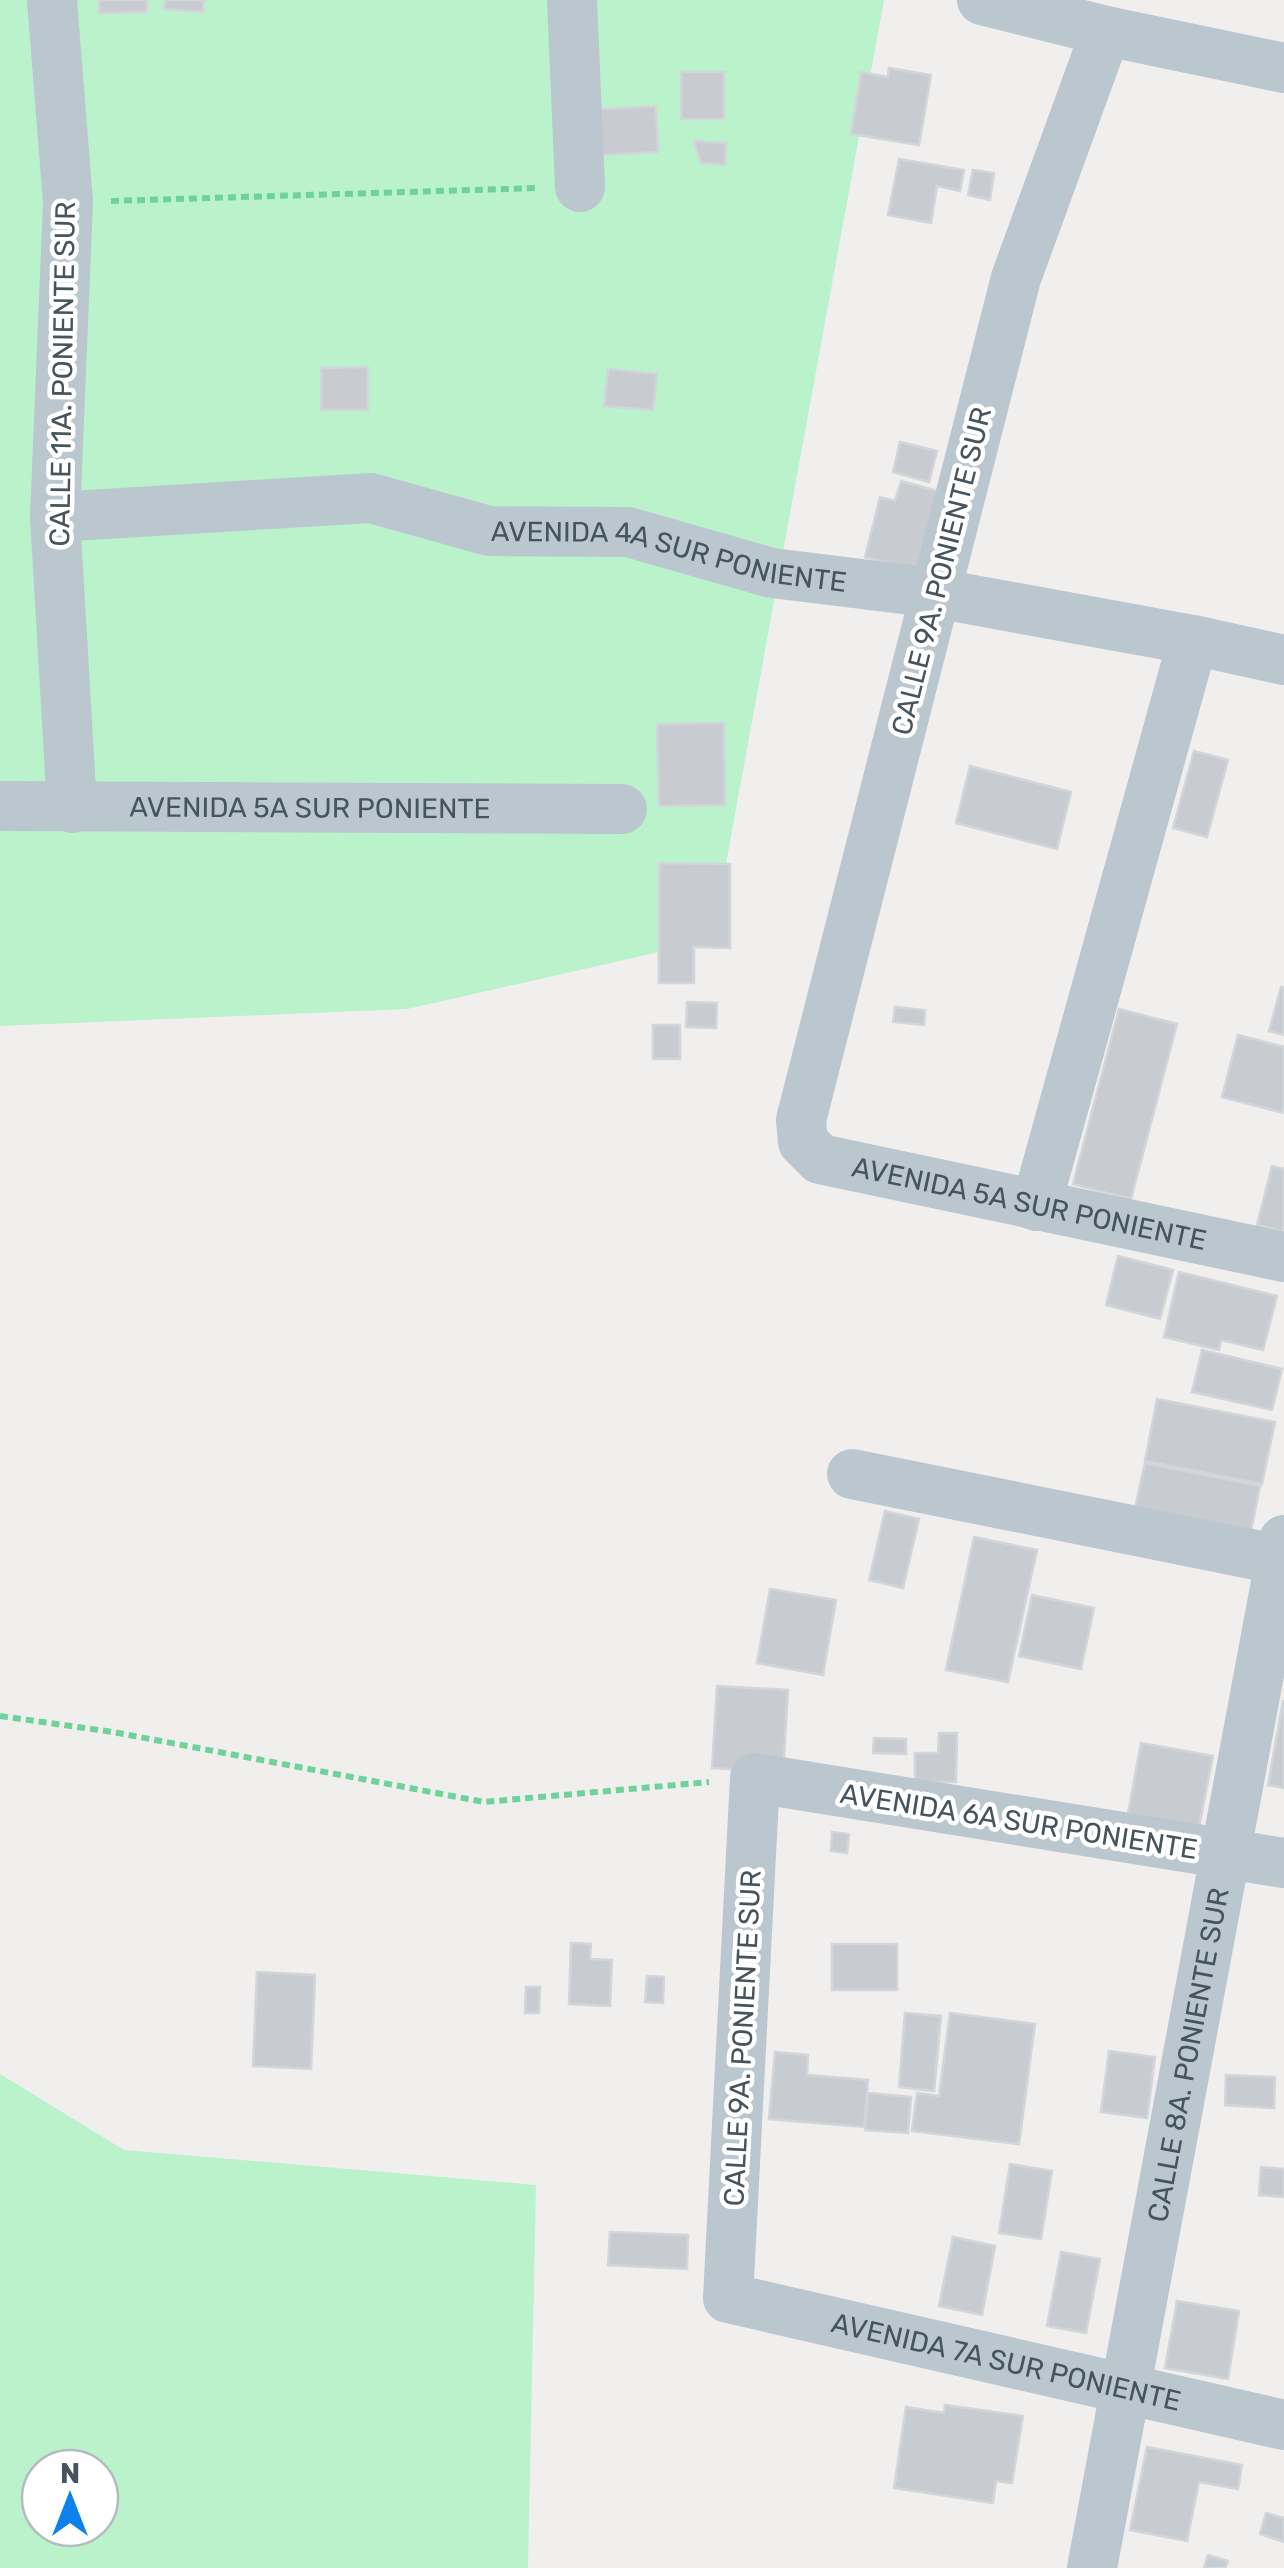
<svg xmlns="http://www.w3.org/2000/svg" width="1284" height="2568" font-family="Rubik,sans-serif">
<style>
.green{fill:#baf2cb;fill-rule:evenodd}
.building{fill:#c8ccd1;stroke:#d2d5da;stroke-width:2.5}
.lines{fill:none;stroke-linecap:round;stroke-linejoin:round}
.path{stroke:#6fd299;stroke-width:6;stroke-dasharray:8 5;stroke-linecap:butt}
.minor{stroke:#bbc7cf;stroke-width:50}
.labels{text-anchor:middle;stroke-width:9;stroke-linejoin:round;paint-order:stroke}
.street-label{font-size:28px;fill:#45545d;stroke:#fff}
</style>
<rect width="100%" height="100%" fill="#f1eeee"/>
<!-- green -->
<g class="green">
<polygon points="0,0 884,0 712,940 407,1009 0,1026"/>
<path d="M0 2074 124 2150 536 2185 528 2568H0ZM100 2468V2528H40V2468Z"/>
</g>
<!-- building -->
<g class="building">
<polygon points="99,0 147,0 147,12 99,13"/>
<polygon points="165,0 204,0 203,12 164,9"/>
<polygon points="889,68 931,75 919,145 851,134 861,72 888,77"/>
<rect x="681" y="72" width="43" height="47"/>
<polygon points="656,106 658,152 602,155 600,109"/>
<polygon points="694,141 726,143 725,165 701,163"/>
<polygon points="899,159 964,170 960,191 937,186 931,223 888,215"/>
<polygon points="973,170 994,173 990,200 968,195"/>
<polygon points="368,367 368,410 321,410 321,368"/>
<polygon points="608,369 657,374 653,410 604,406"/>
<polygon points="900,442 937,451 929,482 893,472"/>
<polygon points="901,481 941,492 920,571 865,557 880,497 895,501"/>
<polygon points="724,723 725,805 659,806 657,724"/>
<polygon points="1194,751 1228,760 1207,837 1173,828"/>
<polygon points="970,766 1071,792 1057,849 956,823"/>
<polygon points="659,863 730,864 730,948 694,947 694,983 659,983"/>
<polygon points="1281,987 1284,988 1284,1035 1269,1031"/>
<polygon points="687,1002 717,1003 716,1028 686,1027"/>
<polygon points="895,1007 925,1010 924,1025 893,1022"/>
<polygon points="1119,1009 1177,1024 1131,1199 1073,1184"/>
<rect x="653" y="1025" width="27" height="34"/>
<polygon points="1238,1035 1284,1047 1284,1113 1222,1097"/>
<polygon points="1272,1166 1284,1169 1284,1232 1257,1225"/>
<polygon points="1118,1256 1173,1270 1160,1319 1106,1305"/>
<polygon points="1179,1272 1277,1296 1263,1350 1221,1340 1219,1350 1164,1337"/>
<polygon points="1202,1350 1282,1369 1272,1410 1192,1392"/>
<polygon points="1157,1399 1275,1422 1262,1484 1145,1461"/>
<polygon points="1145,1463 1260,1486 1249,1541 1133,1517"/>
<polygon points="885,1511 919,1519 903,1588 869,1580"/>
<polygon points="974,1537 1037,1550 1008,1682 946,1670"/>
<polygon points="770,1589 836,1600 823,1675 757,1663"/>
<polygon points="1032,1595 1094,1608 1081,1669 1019,1656"/>
<polygon points="717,1686 788,1690 783,1772 712,1768"/>
<polygon points="1283,1701 1284,1701 1284,1788 1268,1785"/>
<polygon points="939,1733 957,1733 956,1782 915,1782 915,1753 938,1753"/>
<polygon points="874,1738 906,1739 906,1754 873,1753"/>
<polygon points="1141,1743 1213,1756 1199,1827 1128,1814"/>
<polygon points="832,1832 849,1834 847,1853 831,1851"/>
<polygon points="571,1943 591,1944 590,1959 612,1960 610,2006 569,2004"/>
<rect x="832" y="1944" width="65" height="46"/>
<polygon points="257,1972 315,1975 311,2069 253,2066"/>
<polygon points="647,1976 664,1977 663,2003 645,2002"/>
<polygon points="526,1987 540,1987 539,2013 525,2013"/>
<polygon points="905,2013 941,2016 934,2091 899,2087"/>
<polygon points="950,2013 1035,2024 1019,2144 912,2131 917,2093 939,2096"/>
<polygon points="1109,2051 1155,2057 1147,2118 1101,2112"/>
<polygon points="775,2052 808,2055 807,2075 868,2080 864,2127 769,2119"/>
<polygon points="1226,2075 1275,2077 1274,2108 1225,2105"/>
<polygon points="868,2093 911,2097 908,2133 865,2130"/>
<polygon points="1010,2164 1052,2171 1041,2239 999,2233"/>
<polygon points="1261,2167 1284,2169 1284,2197 1259,2195"/>
<polygon points="610,2232 688,2235 687,2269 608,2265"/>
<polygon points="953,2237 995,2246 982,2315 939,2306"/>
<polygon points="1061,2252 1100,2259 1086,2333 1047,2326"/>
<polygon points="1177,2301 1239,2311 1228,2379 1165,2368"/>
<polygon points="945,2405 1023,2416 1012,2483 996,2481 993,2503 894,2488 906,2407 944,2413"/>
<polygon points="1147,2447 1242,2465 1238,2489 1199,2482 1187,2541 1130,2530"/>
<polygon points="1266,2513 1284,2518 1284,2542 1260,2534"/>
<polygon points="1208,2555 1228,2561 1225,2568 1204,2568"/>
</g>
<g class="lines">
<!-- path -->
<g class="path">
<polyline points="111,201 538,188"/>
<polyline points="0,1716 113,1732 484,1802 709,1782"/>
</g>
<!-- minor -->
<g class="minor">
<polyline points="52,0 68,202 55,517 72,808"/>
<polyline points="572,0 580,187"/>
<polyline points="982,0 1106,31 1284,68"/>
<path id="s1" d="M1106 31 1016 278 801 1120 803 1142 820 1159 1284 1257"/>
<path id="s2" d="M55 517 371 498 489 531 628 532 772 573 935 593 1193 640 1284 660"/>
<path id="s3" d="M0 806 622 809"/>
<polyline points="1036,1206 1193,640"/>
<polyline points="852,1474 1281,1560"/>
<path id="s4" d="M1284 1863 755 1778 728 2298 1284 2425"/>
<path id="s5" d="M1092 2568 1284 1540"/>
</g>
</g>
<g class="labels">
<!-- street labels -->
<g class="street-label">
<text transform="translate(62 374) rotate(-89)" y="10">CALLE 11A. PONIENTE SUR</text>
<text dy="10" stroke="none"><textPath href="#s2" startOffset="622">AVENIDA 4A SUR PONIENTE</textPath></text>
<text transform="translate(941 571) rotate(-76)" y="10">CALLE 9A. PONIENTE SUR</text>
<text dy="10" stroke="none"><textPath href="#s3" startOffset="310">AVENIDA 5A SUR PONIENTE</textPath></text>
<text dy="10" stroke="none"><textPath href="#s1" startOffset="1392">AVENIDA 5A SUR PONIENTE</textPath></text>
<text transform="translate(1019 1821) rotate(9)" y="10">AVENIDA 6A SUR PONIENTE</text>
<text transform="translate(742 2038) rotate(-87)" y="10">CALLE 9A. PONIENTE SUR</text>
<text dy="10" stroke="none"><textPath href="#s5" startOffset="522">CALLE 8A. PONIENTE SUR</textPath></text>
<text dy="10" stroke="none"><textPath href="#s4" startOffset="1342">AVENIDA 7A SUR PONIENTE</textPath></text>
</g>
</g>
<!-- north arrow -->
<g transform="translate(70 2498)"><circle r="48" fill="#ffffff" stroke="#b5bbbe" stroke-width="2.5"/>
<path d="M0-8L18 38L0 25L-18 38Z" fill="#0d81ec"/>
<text y="-15" font-size="28" font-weight="bold" text-anchor="middle" fill="#45545d">N</text>
</g>
</svg>
